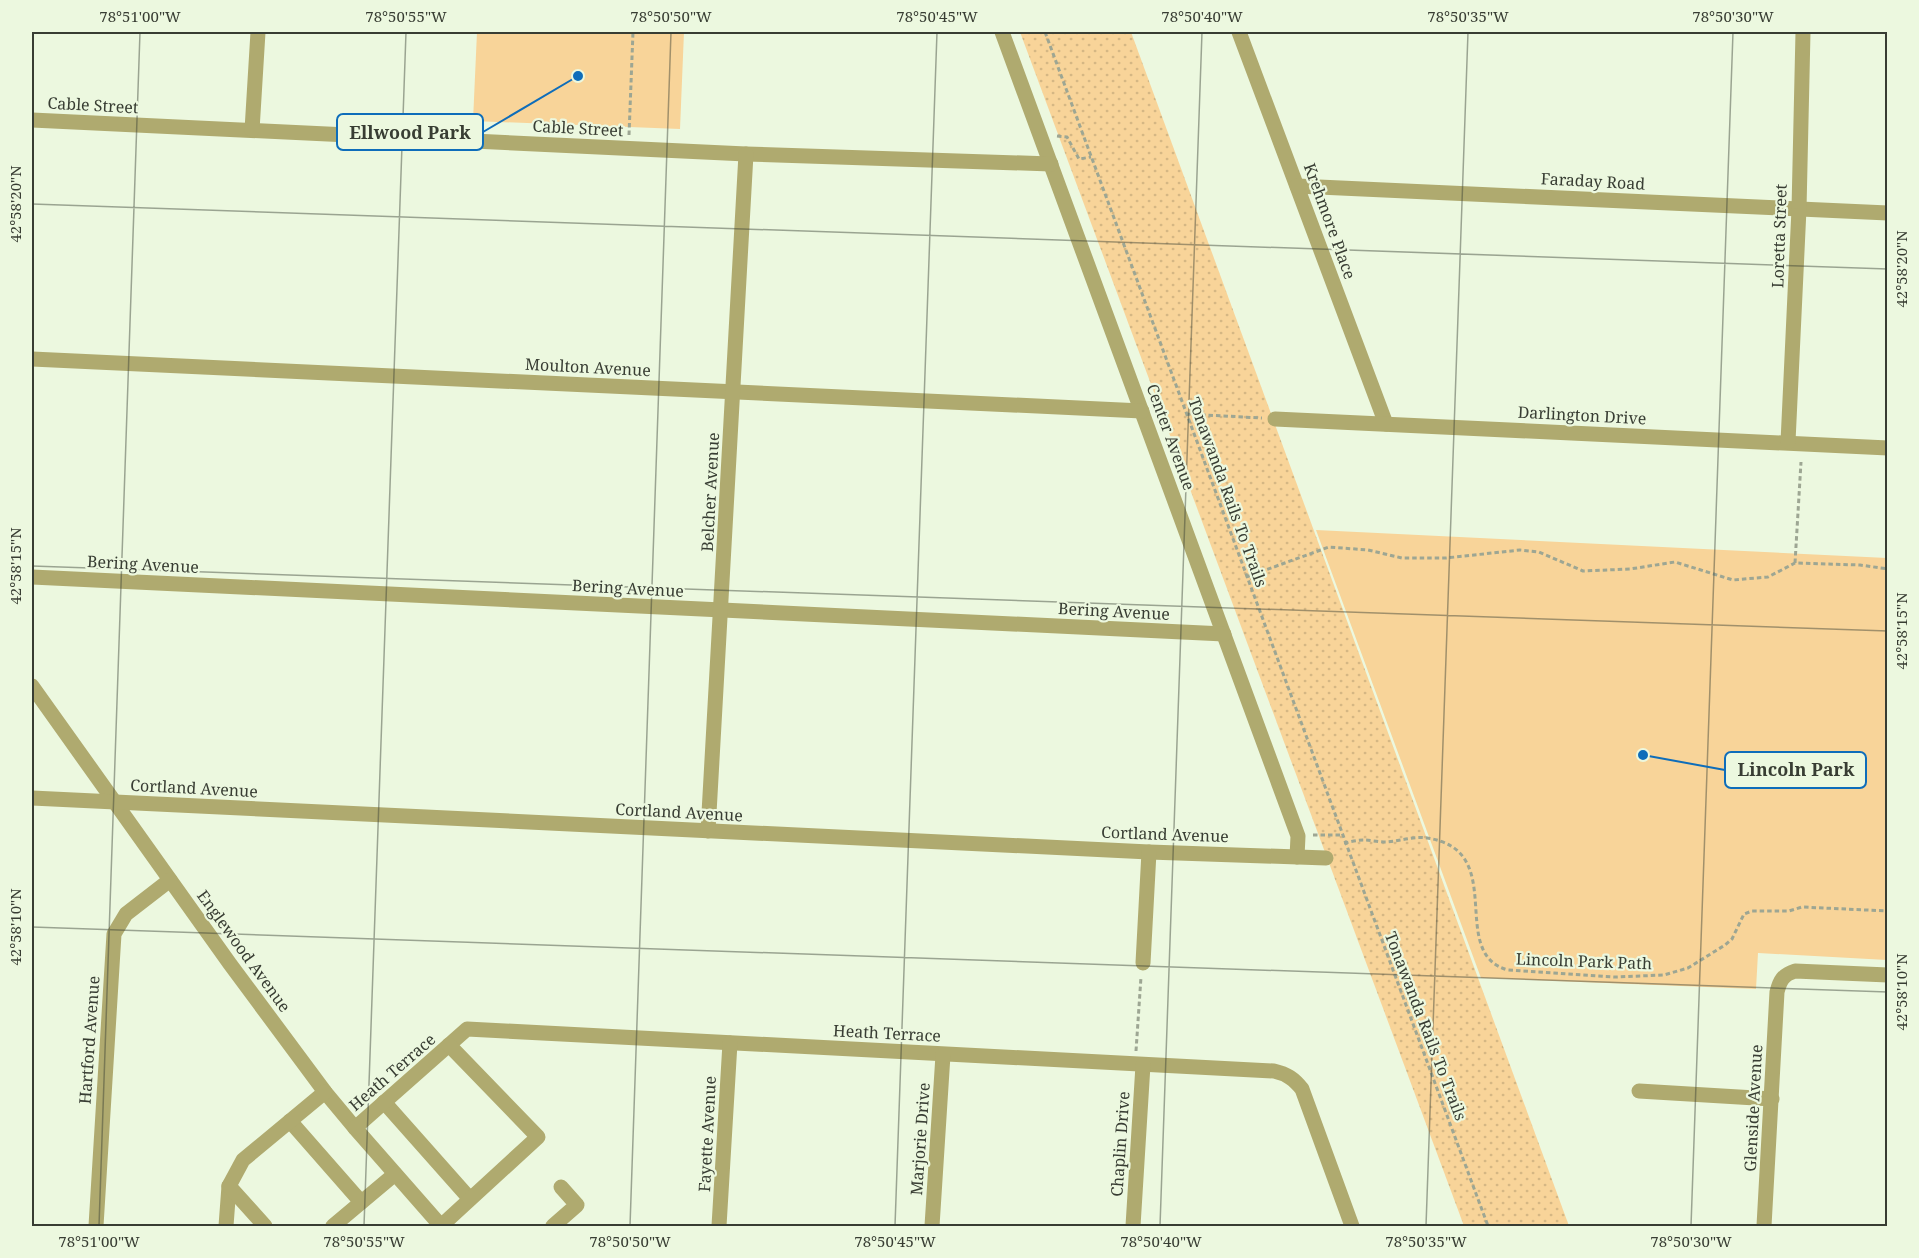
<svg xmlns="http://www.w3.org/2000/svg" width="1919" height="1258" font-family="'Noto Serif',serif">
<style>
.grass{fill:url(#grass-dots)}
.green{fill:#f8d499}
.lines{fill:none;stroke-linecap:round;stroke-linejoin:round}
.path{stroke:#9da693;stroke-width:3;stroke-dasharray:4.5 3;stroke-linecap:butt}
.minor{stroke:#afaa6f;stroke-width:15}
.ticks{fill:none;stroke:#383d33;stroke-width:1.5;stroke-opacity:0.45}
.labels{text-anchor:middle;stroke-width:4.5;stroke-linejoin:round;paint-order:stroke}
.street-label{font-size:16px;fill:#383d33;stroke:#ecf8df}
.leader{fill:none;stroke:#0e6dba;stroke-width:2}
.callout-dot{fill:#0e6dba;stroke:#ecf8df;stroke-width:2}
.callout{fill:#ecf8df;stroke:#0e6dba;stroke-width:2}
.callout-label{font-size:18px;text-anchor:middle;font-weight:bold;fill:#383d33}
.neatline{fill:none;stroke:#383d33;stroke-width:2}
.ticks-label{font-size:15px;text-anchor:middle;fill:#383d33}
</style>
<defs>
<pattern id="grass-dots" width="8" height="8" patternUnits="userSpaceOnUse" patternTransform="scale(1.5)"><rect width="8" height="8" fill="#f8d499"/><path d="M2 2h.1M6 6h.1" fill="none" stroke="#d5b784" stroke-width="1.8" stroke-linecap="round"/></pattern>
</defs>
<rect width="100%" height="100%" fill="#ecf8df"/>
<!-- grass -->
<polygon class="grass" points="1020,32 1131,32 1569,1226 1464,1226"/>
<!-- green -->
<g class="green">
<polygon points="477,32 684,32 680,129 473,121"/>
<polygon points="1316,530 1887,558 1887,960 1758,953 1756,989 1481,978"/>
</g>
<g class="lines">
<!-- path -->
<g class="path">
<polyline points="1045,32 1488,1226"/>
<polyline points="629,135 633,32"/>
<polyline points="1057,136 1067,137 1079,159 1091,157"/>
<polyline points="1186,414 1262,418"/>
<polyline points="1795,563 1801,462"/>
<polyline points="1246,577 1329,547 1368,550 1402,558 1446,558 1520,550 1539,552 1583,571 1630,569 1675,562 1733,580 1768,577 1795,563 1860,565 1888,569"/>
<polyline points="1313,835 1341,835"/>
<path d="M1344 843C1350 842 1357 840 1363 840 1370 840 1378 842 1386 842 1400 841 1413 836 1427 838 1510 850 1446 953 1508 970L1615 977 1664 975 1688 968 1725 945 1732 939 1744 914 1752 911H1789L1802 907 1888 911"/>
<polyline points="1136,1051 1141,977"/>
</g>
<!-- minor -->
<g class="minor">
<polyline points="1002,32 1298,836 1297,857"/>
<polyline points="1239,32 1386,424"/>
<polyline points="32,120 746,154 1051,164"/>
<polyline points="252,130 258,32"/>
<polyline points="1297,186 1888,213"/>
<polyline points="32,359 1142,411"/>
<polyline points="1275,419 1888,448"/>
<polyline points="1788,442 1799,209 1803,32"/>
<polyline points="32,577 1224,634"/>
<polyline points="32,686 230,964 325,1092 355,1128 441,1226"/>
<polyline points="32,798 1149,852 1326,858"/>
<polyline points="708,831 746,154"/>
<polyline points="1143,963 1149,852"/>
<polyline points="1639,1091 1772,1099"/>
<polyline points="384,1102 470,1199"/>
<polyline points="290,1121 361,1202"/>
<path d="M355 1128 467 1029 1274 1071C1287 1074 1294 1079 1302 1089L1352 1226"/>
<polyline points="96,1226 114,934 126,914 170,880"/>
<polyline points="226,1226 229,1186"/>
<polyline points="265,1226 229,1186 243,1160 325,1092"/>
<polyline points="333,1226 395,1174"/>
<polyline points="441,1226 538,1137 449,1045"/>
<polyline points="553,1226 577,1205 561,1187"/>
<polyline points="719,1226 730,1043"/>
<polyline points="932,1226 943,1055"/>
<polyline points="1133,1226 1143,1065"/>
<path d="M1764 1226 1777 992C1780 980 1783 975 1795 971L1888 975"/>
</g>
</g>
<!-- ticks -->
<path class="ticks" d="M32 204 1888 269M32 566 1888 631M32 927 1888 992M99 1226 140 32M364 1226 406 32M630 1226 671 32M895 1226 937 32M1160 1226 1202 32M1426 1226 1468 32M1691 1226 1733 32"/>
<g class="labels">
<!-- street labels -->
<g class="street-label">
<text transform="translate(93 105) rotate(3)" y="6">Cable Street</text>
<text transform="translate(578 128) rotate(3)" y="6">Cable Street</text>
<text transform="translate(1593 181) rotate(3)" y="6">Faraday Road</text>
<text transform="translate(1330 221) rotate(70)" y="6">Krehmore Place</text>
<text transform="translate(1779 236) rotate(-88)" y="6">Loretta Street</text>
<text transform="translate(588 367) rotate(3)" y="6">Moulton Avenue</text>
<text transform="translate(1582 415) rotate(3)" y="6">Darlington Drive</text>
<text transform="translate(1171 437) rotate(70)" y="6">Center Avenue</text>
<text transform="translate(710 492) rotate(-87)" y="6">Belcher Avenue</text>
<text transform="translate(1228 492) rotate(70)" y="6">Tonawanda Rails To Trails</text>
<text transform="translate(143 564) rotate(3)" y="6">Bering Avenue</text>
<text transform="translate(628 588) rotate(3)" y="6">Bering Avenue</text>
<text transform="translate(1114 611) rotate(3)" y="6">Bering Avenue</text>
<text transform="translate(194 788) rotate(3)" y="6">Cortland Avenue</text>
<text transform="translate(679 812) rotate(3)" y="6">Cortland Avenue</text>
<text transform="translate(1165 834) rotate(2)" y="6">Cortland Avenue</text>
<text transform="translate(244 951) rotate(54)" y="6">Englewood Avenue</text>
<text transform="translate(1584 961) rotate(2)" y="6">Lincoln Park Path</text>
<text transform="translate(1426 1026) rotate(69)" y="6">Tonawanda Rails To Trails</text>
<text transform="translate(887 1033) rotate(3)" y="6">Heath Terrace</text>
<text transform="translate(89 1040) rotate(-86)" y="6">Hartford Avenue</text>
<text transform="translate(392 1072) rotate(-41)" y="6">Heath Terrace</text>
<text transform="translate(1753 1108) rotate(-87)" y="6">Glenside Avenue</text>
<text transform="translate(707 1134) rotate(-87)" y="6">Fayette Avenue</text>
<text transform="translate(920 1139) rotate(-86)" y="6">Marjorie Drive</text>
<text transform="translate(1120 1144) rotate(-86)" y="6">Chaplin Drive</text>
</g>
</g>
<!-- callouts -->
<path class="leader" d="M578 76L483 132M1643 755L1725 770"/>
<g class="callout-dot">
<circle cx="578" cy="76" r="6"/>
<circle cx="1643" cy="755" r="6"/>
</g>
<g class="callout">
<rect x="337" y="114" width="146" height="36" rx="6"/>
<rect x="1725" y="752" width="141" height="36" rx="6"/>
</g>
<g class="callout-label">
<text x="410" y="139">Ellwood Park</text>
<text x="1796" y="776">Lincoln Park</text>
</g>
<!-- border -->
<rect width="1919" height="1258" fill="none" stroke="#ecf8df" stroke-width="66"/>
<rect x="33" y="33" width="1853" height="1192" class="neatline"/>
<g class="ticks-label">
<text x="140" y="22">78°51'00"W</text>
<text x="406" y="22">78°50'55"W</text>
<text x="671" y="22">78°50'50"W</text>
<text x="937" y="22">78°50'45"W</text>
<text x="1202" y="22">78°50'40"W</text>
<text x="1468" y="22">78°50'35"W</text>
<text x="1733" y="22">78°50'30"W</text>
<text transform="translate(16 204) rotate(-90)" y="5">42°58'20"N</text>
<text transform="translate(1902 269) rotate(-90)" y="5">42°58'20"N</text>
<text transform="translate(16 566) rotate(-90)" y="5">42°58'15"N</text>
<text transform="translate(1902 631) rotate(-90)" y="5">42°58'15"N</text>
<text transform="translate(16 927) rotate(-90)" y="5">42°58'10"N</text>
<text transform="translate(1902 992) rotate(-90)" y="5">42°58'10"N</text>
<text x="99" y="1247">78°51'00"W</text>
<text x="364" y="1247">78°50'55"W</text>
<text x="630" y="1247">78°50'50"W</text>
<text x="895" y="1247">78°50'45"W</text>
<text x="1161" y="1247">78°50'40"W</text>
<text x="1426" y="1247">78°50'35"W</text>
<text x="1691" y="1247">78°50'30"W</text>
</g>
</svg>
